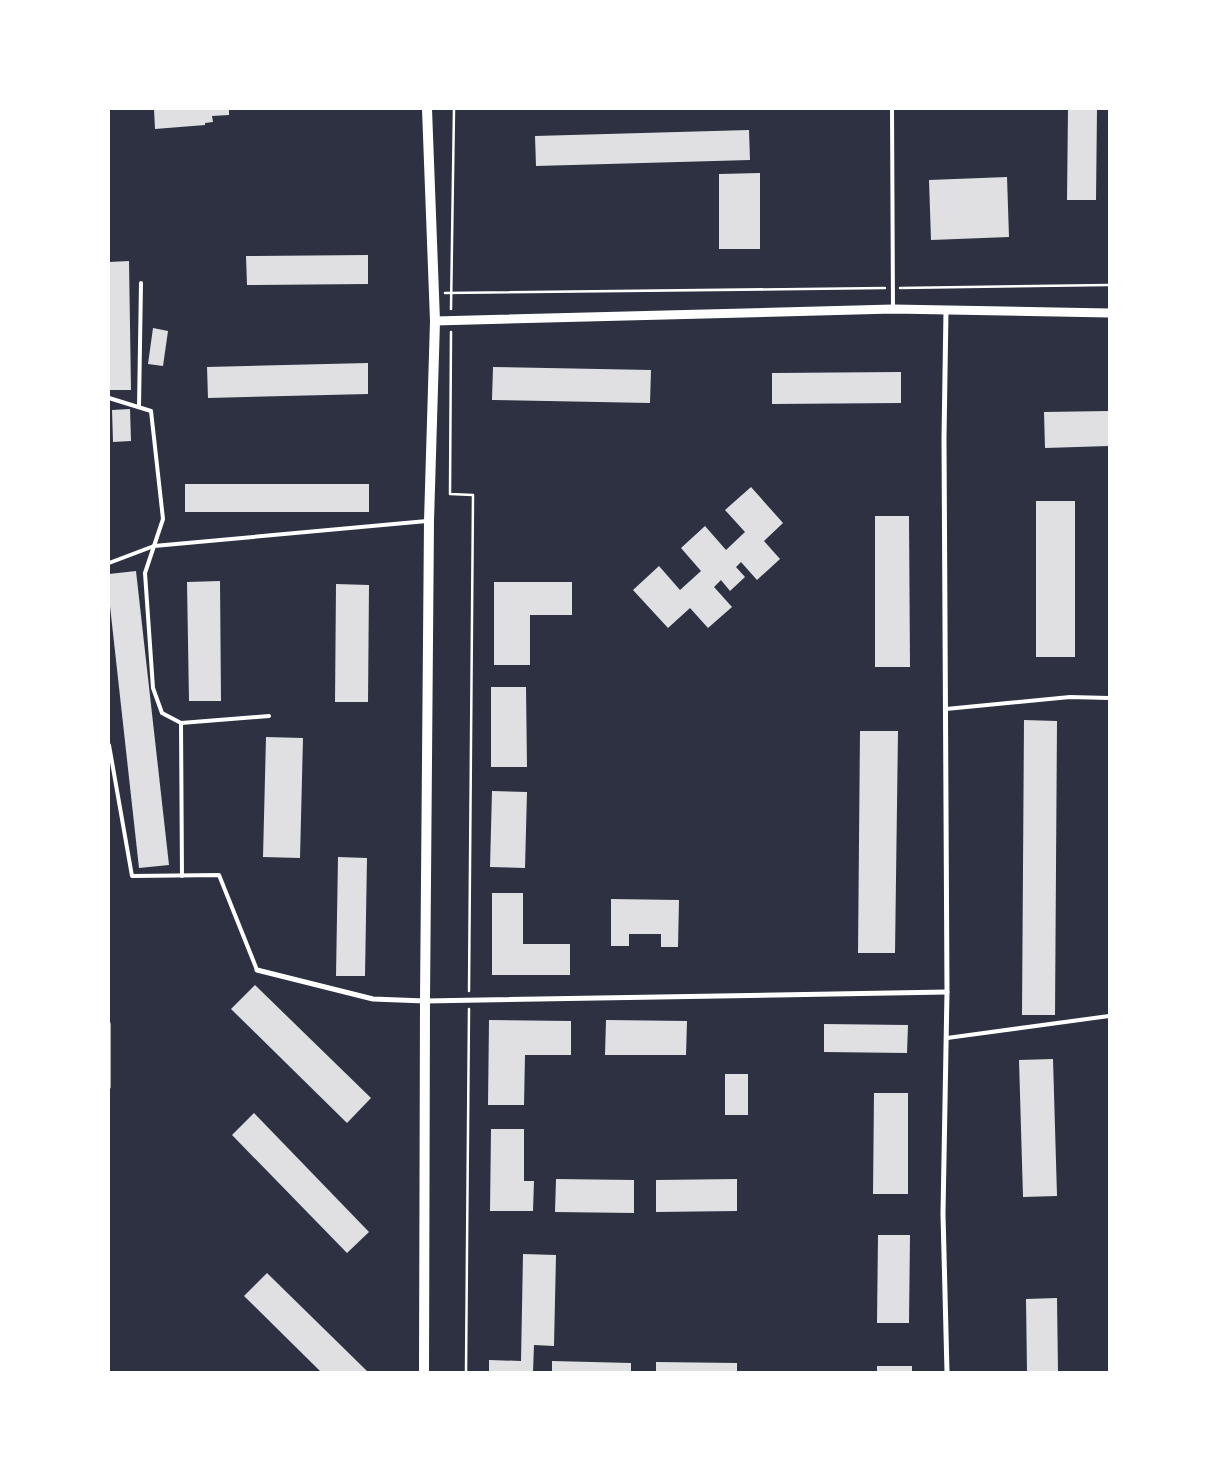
<svg xmlns="http://www.w3.org/2000/svg" width="1218" height="1481" font-family="'Fira Sans Condensed',sans-serif">
<style>
.building{fill:#e0e0e3}
.lines{fill:none;stroke-linecap:round;stroke-linejoin:round}
.path{stroke:#fff;stroke-width:2.5}
.service{stroke:#fff;stroke-width:4}
.minor{stroke:#fff;stroke-width:5}
.tertiary{stroke:#fff;stroke-width:9}
.secondary{stroke:#fff;stroke-width:10}
.rail{stroke:#abadb3;stroke-width:4}
</style>
<rect width="100%" height="100%" fill="#2d3142"/>
<!-- building -->
<g class="building">
<polygon points="154,109 229,109 229,115 212,116 213,122 205,123 205,125 155,129"/>
<polygon points="1068,109 1097,109 1096,200 1067,200"/>
<polygon points="749,130 750,160 536,166 535,136"/>
<polygon points="760,173 760,249 719,249 719,174"/>
<polygon points="1007,177 1009,237 931,240 929,180"/>
<polygon points="368,255 368,284 247,285 246,256"/>
<polygon points="129,261 131,390 109,390 109,262"/>
<polygon points="153,328 168,331 163,366 148,364"/>
<polygon points="368,363 368,394 208,398 207,367"/>
<polygon points="493,367 651,370 650,403 492,400"/>
<polygon points="901,372 901,403 772,404 772,373"/>
<polygon points="130,409 131,441 113,442 112,410"/>
<polygon points="1109,411 1109,446 1045,448 1044,412"/>
<rect x="185" y="484" width="184" height="28"/>
<polygon points="751,487 783,523 764,541 780,559 757,580 741,562 736,567 745,577 730,591 721,580 714,587 732,607 708,628 690,608 668,628 633,590 659,566 680,590 701,571 681,548 705,526 726,550 745,532 725,510"/>
<rect x="1036" y="501" width="39" height="156"/>
<polygon points="875,516 909,516 910,667 875,667"/>
<polygon points="136,571 169,865 139,868 109,597 109,574"/>
<polygon points="220,581 221,701 189,701 187,582"/>
<polygon points="494,582 572,582 572,615 530,615 530,665 494,665"/>
<polygon points="336,584 369,585 368,702 335,702"/>
<polygon points="491,687 526,687 527,767 491,767"/>
<polygon points="1024,720 1057,721 1055,1015 1022,1015"/>
<polygon points="860,731 898,731 895,953 858,953"/>
<polygon points="266,737 303,738 300,858 263,857"/>
<polygon points="492,791 527,792 525,868 490,867"/>
<polygon points="338,857 367,858 365,976 336,976"/>
<polygon points="492,893 523,893 523,944 570,944 570,975 492,975"/>
<polygon points="611,899 679,900 678,947 661,947 661,934 629,934 629,946 611,946"/>
<polygon points="255,985 371,1098 347,1123 231,1009"/>
<polygon points="489,1020 571,1021 571,1055 525,1055 524,1105 488,1105"/>
<polygon points="606,1020 687,1021 686,1055 605,1055"/>
<polygon points="824,1024 908,1025 907,1053 824,1052"/>
<polygon points="1053,1059 1057,1196 1023,1197 1019,1060"/>
<rect x="725" y="1074" width="23" height="41"/>
<polygon points="874,1093 908,1093 908,1194 873,1194"/>
<polygon points="254,1113 369,1232 347,1253 232,1135"/>
<polygon points="491,1129 524,1129 524,1181 534,1181 533,1211 490,1211"/>
<polygon points="556,1179 634,1180 634,1213 555,1212"/>
<polygon points="737,1179 737,1211 656,1212 656,1180"/>
<polygon points="878,1235 910,1235 909,1323 877,1323"/>
<polygon points="523,1254 556,1255 554,1346 534,1345 533,1372 489,1372 489,1360 521,1361"/>
<polygon points="267,1273 368,1372 321,1372 244,1296"/>
<polygon points="1057,1298 1058,1372 1027,1372 1026,1299"/>
<polygon points="552,1361 631,1363 631,1372 552,1372"/>
<polygon points="656,1362 737,1363 737,1372 656,1372"/>
<rect x="877" y="1366" width="35" height="6"/>
</g>
<g class="lines">
<!-- path -->
<g class="path">
<polyline points="900,288 1109,285"/>
<polyline points="445,293 885,288"/>
<polyline points="451,309 454,109"/>
<polyline points="451,332 450,494 473,495 469,991"/>
<polyline points="466,1372 469,1009"/>
</g>
<!-- service -->
<g class="service">
<polyline points="892,109 893,309"/>
<polyline points="109,398 151,411 163,519 145,573 153,688 162,713 181,723 182,876"/>
<polyline points="139,407 141,283"/>
<polyline points="109,563 154,546 427,521"/>
<polyline points="946,709 1070,697 1109,698"/>
<polyline points="181,723 269,716"/>
<polyline points="109,745 132,876 219,875 257,970"/>
<polyline points="947,1038 1109,1016"/>
</g>
<!-- minor -->
<g class="minor">
<polyline points="946,310 944,438 947,992 943,1214 947,1372"/>
<polyline points="257,970 373,999 425,1001 947,992"/>
</g>
<!-- tertiary -->
<polyline class="tertiary" points="435,321 893,309 1109,313"/>
<!-- secondary -->
<polyline class="secondary" points="424,1372 425,1001 429,521 435,321 427,109"/>
<!-- rail -->
<polyline class="rail" points="109,1024 109,1087"/>
</g>
<!-- border -->
<rect width="1218" height="1481" fill="none" stroke="#ffffff" stroke-width="220"/>
</svg>
